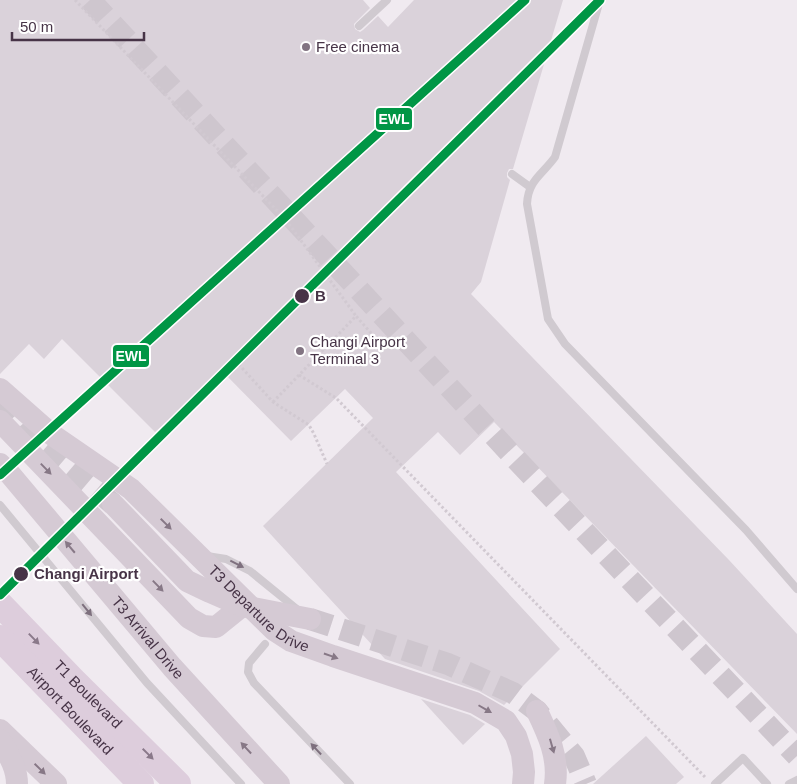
<svg xmlns="http://www.w3.org/2000/svg" width="797" height="784" font-family="Helvetica,sans-serif">
<style>
.building{fill:#dad2da}
.lines{fill:none;stroke-linecap:round;stroke-linejoin:round}
.secondary-tunnel{stroke:#cec6ce;stroke-width:22;stroke-dasharray:22 11;stroke-linecap:butt}
.path{stroke:#d1c9d1;stroke-width:3;stroke-dasharray:2.5 2.5;stroke-linecap:butt}
.service{stroke:#d0cad0;stroke-width:8}
.secondary{stroke:#d5cad4;stroke-width:22}
.trunk{stroke:#ddcddc;stroke-width:26}
.metro-1-casing{stroke:#fff;stroke-width:12}
.metro-1{stroke:#009645;stroke-width:9}
.oneway{fill:#877886}
.oneway2{fill:#7e707e}
.oneway3{fill:#8a798a}
.poi-dot{fill:#827482;stroke:#fff;stroke-width:2}
.stop-dot{fill:#473447;stroke:#fff;stroke-width:2}
.labels{text-anchor:middle;stroke-width:4.5;stroke-linejoin:round;paint-order:stroke}
.poi-label{font-size:15px;fill:#473447;stroke:#fff;text-anchor:start}
.stop-label{font-size:15px;font-weight:bold;fill:#473447;stroke:#fff;text-anchor:start}
.street-label{font-size:15px;fill:#473447;stroke:#fff}
.line-badge{stroke:#fff;stroke-width:2}
.badge-label{font-size:14px;text-anchor:middle;font-weight:bold;fill:#fff}
</style>
<rect width="100%" height="100%" fill="#f0eaf0"/>
<!-- building -->
<g class="building">
<polygon points="0,0 363,0 370,8 354,24 355,29 360,32 363,30 378,16 388,27 414,0 563,0 513,169 509,169 507,173 507,177 510,180 481,282 471,294 729,560 797,634 797,734 494,422 460,455 438,432 396,472 560,649 504,705 479,691 385,659 263,526 373,418 345,389 291,441 223,372 155,432 62,339 44,359 29,344 0,374"/>
<polygon points="421,699 470,715 485,724 463,745"/>
<polygon points="646,736 684,777 676,784 593,784"/>
</g>
<g class="lines">
<!-- secondary-tunnel -->
<g class="secondary-tunnel">
<polyline points="90,0 512,455 797,756"/>
<polyline points="0,400 27,431 113,504"/>
<polyline points="310,619 448,664 513,693 537,711 574,756 586,784"/>
</g>
<!-- path -->
<g class="path">
<polyline points="75,0 286,220 356,316"/>
<polyline points="232,357 273,402 309,425 314,434 327,464"/>
<polyline points="299,375 336,398 706,778"/>
<polyline points="273,402 356,316 385,349"/>
</g>
<!-- service -->
<g class="service">
<path d="M600 0 555 157C543 174 528 180 527 204L548 319 565 344 746 530 797 589"/>
<polyline points="359,26 387,0"/>
<polyline points="512,174 530,187"/>
<polyline points="0,505 147,683 241,784"/>
<polyline points="207,556 226,559 250,571 298,610"/>
<polyline points="265,644 249,663 248,672 254,683 350,784"/>
<polyline points="715,784 743,758 767,784"/>
<polyline points="789,784 797,780"/>
</g>
<!-- secondary -->
<g class="secondary">
<path id="s1" d="M0 389 51 434 131 489 274 630 291 641 333 656 475 703 506 721 516 736 522 754 524 772 523 784"/>
<polyline points="0,421 189,618 203,626 216,627 242,606"/>
<path id="s2" d="M0 464 9 473 172 667 279 784"/>
<polyline points="113,504 187,581 210,592 242,606 310,619"/>
<path d="M537 711C548 734 559 757 555 784"/>
<polyline points="0,730 56,784"/>
<path d="M0 740C8 754 17 767 17 784"/>
</g>
<!-- trunk -->
<g class="trunk">
<path id="s3" d="M0 604 73 680 178 784"/>
<path id="s4" d="M0 638 141 784"/>
</g>
<defs>
<g id="metro-1">
<polyline points="0,475 525,0"/>
<polyline points="0,595 600,0"/>
</g>
</defs>
<!-- metro-1 casing -->
<use href="#metro-1" class="metro-1-casing"/>
<!-- metro-1 -->
<use href="#metro-1" class="metro-1"/>
</g>
<!-- one-way arrows -->
<defs><path id="oneway-solid" d="M-6-.8H1V-3.2L6.5 0L1 3.2V.8H-6Z" transform="scale(1.25)"/></defs>
<g class="oneway">
<use href="#oneway-solid" transform="translate(46 469) rotate(46)"/>
<use href="#oneway-solid" transform="translate(166 524) rotate(45)"/>
<use href="#oneway-solid" transform="translate(70 547) rotate(-130)"/>
<use href="#oneway-solid" transform="translate(158 586) rotate(46)"/>
<use href="#oneway-solid" transform="translate(331 656) rotate(19)"/>
<use href="#oneway-solid" transform="translate(485 709) rotate(30)"/>
<use href="#oneway-solid" transform="translate(552 746) rotate(74)"/>
<use href="#oneway-solid" transform="translate(246 748) rotate(-133)"/>
<use href="#oneway-solid" transform="translate(40 769) rotate(44)"/>
</g>
<g class="oneway2">
<use href="#oneway-solid" transform="translate(237 564) rotate(27)"/>
<use href="#oneway-solid" transform="translate(87 610) rotate(51)"/>
<use href="#oneway-solid" transform="translate(316 749) rotate(-133)"/>
</g>
<g class="oneway3">
<use href="#oneway-solid" transform="translate(34 639) rotate(46)"/>
<use href="#oneway-solid" transform="translate(148 754) rotate(45)"/>
</g>
<!-- markers -->
<g class="poi-dot">
<circle cx="306" cy="47" r="5"/>
<circle cx="300" cy="351" r="5"/>
</g>
<g class="stop-dot">
<circle cx="302" cy="296" r="8"/>
<circle cx="21" cy="574" r="8"/>
</g>
<g class="labels">
<!-- poi labels -->
<g class="poi-label">
<text x="316" y="52">Free cinema</text>
<text x="310" y="347">Changi Airport<tspan x="310" dy="17">Terminal 3</tspan></text>
</g>
<!-- stop labels -->
<g class="stop-label">
<text x="315" y="301">B</text>
<text x="34" y="579">Changi Airport</text>
</g>
<!-- street labels -->
<g class="street-label">
<text dy="5" stroke="none"><textPath href="#s1" startOffset="341">T3 Departure Drive</textPath></text>
<text dy="5" stroke="none"><textPath href="#s2" startOffset="228">T3 Arrival Drive</textPath></text>
<text dy="5" stroke="none"><textPath href="#s3" startOffset="126">T1 Boulevard</textPath></text>
<text dy="5" stroke="none"><textPath href="#s4" startOffset="101">Airport Boulevard</textPath></text>
</g>
</g>
<g class="line-badge">
<rect x="375" y="107" width="38" height="24" rx="5" fill="#009645"/>
<rect x="112" y="344" width="38" height="24" rx="5" fill="#009645"/>
</g>
<g class="badge-label">
<text x="394" y="124">EWL</text>
<text x="131" y="361">EWL</text>
</g>
<!-- scale -->
<path d="M12 32v8h132v-8" fill="none" stroke="#473447" stroke-width="2.5"/>
<text x="20" y="32" font-size="15" fill="#473447" stroke="#ffffff" stroke-width="4" paint-order="stroke">50 m</text>
</svg>
